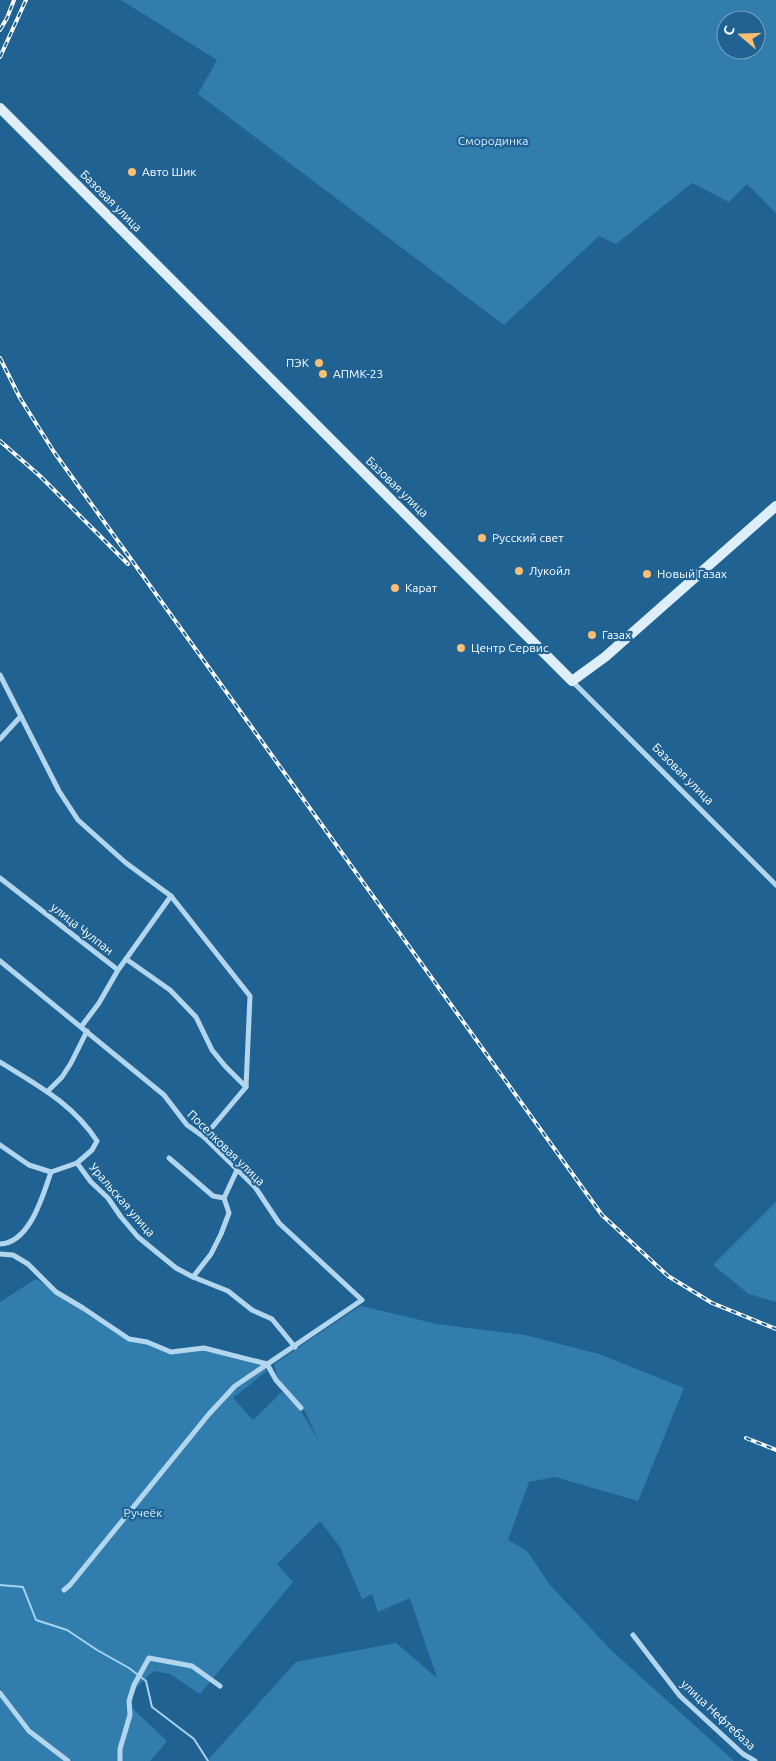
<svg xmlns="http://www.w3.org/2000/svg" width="776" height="1761" font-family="Ubuntu,sans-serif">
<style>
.green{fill:#307dae;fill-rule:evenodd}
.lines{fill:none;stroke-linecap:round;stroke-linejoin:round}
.stream{stroke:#a6d3ef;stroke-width:2}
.minor{stroke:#b2d6ee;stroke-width:5}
.secondary{stroke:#dfeffa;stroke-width:10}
.rail-casing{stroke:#fff;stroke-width:4}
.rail{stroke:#206393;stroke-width:2;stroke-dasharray:5.5;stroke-linecap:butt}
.poi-dot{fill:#fbbf73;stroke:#206393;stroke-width:2}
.labels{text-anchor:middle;stroke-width:4.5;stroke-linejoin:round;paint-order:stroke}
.park-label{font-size:12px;fill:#d8ecfa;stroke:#206393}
.poi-label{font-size:12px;fill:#fff;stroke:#206393;text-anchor:start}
.street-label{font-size:12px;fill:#fff;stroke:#206393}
</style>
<rect width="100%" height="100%" fill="#206393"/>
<!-- green -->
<g class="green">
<path d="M121 0H776V213L747 184 729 202 692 183 616 244 599 236 504 325 198 94 217 60ZM726 20H756V50H726Z"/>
<polygon points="776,1202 776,1302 749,1294 713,1265"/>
<path d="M36 1279 129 1340 146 1343 171 1353 205 1349 261 1365 267 1371 233 1398 253 1420 282 1392 300 1410 318 1439 303 1407 278 1379 274 1364 351 1312 361 1306 437 1324 525 1335 599 1354 684 1388 638 1501 555 1477 529 1482 508 1540 527 1551 550 1585 612 1651 734 1761H207L296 1662 396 1643 437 1678 410 1598 378 1612 372 1594 362 1599 340 1547 320 1521 277 1564 293 1582 200 1694 170 1674 154 1671C142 1681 129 1692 133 1709L167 1741 150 1761H72L49 1745 31 1729 0 1688V1302Z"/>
<polygon points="0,1695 27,1732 67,1761 0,1761"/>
</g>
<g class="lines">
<!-- stream -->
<polyline class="stream" points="0,1585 23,1587 36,1620 67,1630 97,1650 129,1668 146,1681 152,1707 194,1739 208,1761"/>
<!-- minor -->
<g class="minor">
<polyline points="0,675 59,791 78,820 126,863 171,896 250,996 246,1087 204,1137"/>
<polyline points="572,681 776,885"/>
<polyline points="0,739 21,716"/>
<polyline points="0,878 118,970 126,959 170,990 196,1017 212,1050 225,1066 246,1087"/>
<polyline points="126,959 171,896"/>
<polyline points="0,961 164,1095 187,1125 204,1137 255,1187 279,1223 362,1300 235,1386 209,1414 70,1585 64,1590"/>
<polyline points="81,1027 99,1003 118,970"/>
<path d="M0 1062C37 1085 72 1103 97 1141L92 1150 77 1163"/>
<polyline points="48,1091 62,1077 71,1063 87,1031"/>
<polyline points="0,1145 29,1165 51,1172 77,1163 91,1182 108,1198 121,1217 138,1237 176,1268 193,1277 228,1291 252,1310 272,1319 295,1347"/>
<polyline points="169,1158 213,1196 224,1198"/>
<path d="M0 1244C30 1243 43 1195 51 1172"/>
<polyline points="0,1254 13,1255 28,1264 56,1292 83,1308 129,1339 147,1342 171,1352 204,1348 267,1364 276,1380 301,1408"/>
<polyline points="193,1277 211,1254 221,1234 229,1213 224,1198 237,1170"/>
<polyline points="633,1635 680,1696 743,1754 755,1761"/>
<polyline points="0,1693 29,1731 68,1761"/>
<polyline points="120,1761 120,1749 130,1715 129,1701 134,1685 149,1658 192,1666 220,1686"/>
</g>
<!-- secondary -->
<polyline class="secondary" points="0,108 572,681 605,657 776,506"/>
<defs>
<g id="rail">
<polyline points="0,30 7,18 14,0"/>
<polyline points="0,57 26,0"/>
<polyline points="0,358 20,398 54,452 602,1215 668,1276 712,1303 776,1329"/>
<polyline points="0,441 40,476 128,564"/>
<polyline points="746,1438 776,1450"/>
</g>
</defs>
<!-- rail casing -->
<use href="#rail" class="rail-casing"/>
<!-- rail -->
<use href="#rail" class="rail"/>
</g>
<!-- markers -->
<g class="poi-dot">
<circle cx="132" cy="172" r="5"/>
<circle cx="319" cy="363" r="5"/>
<circle cx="323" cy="374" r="5"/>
<circle cx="482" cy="538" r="5"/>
<circle cx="519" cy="571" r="5"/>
<circle cx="647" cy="574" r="5"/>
<circle cx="395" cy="588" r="5"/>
<circle cx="592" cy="635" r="5"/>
<circle cx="461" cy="648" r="5"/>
</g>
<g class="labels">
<!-- park labels -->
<g class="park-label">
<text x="493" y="145">Смородинка</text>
<text x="143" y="1517">Ручеёк</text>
</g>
<!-- poi labels -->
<g class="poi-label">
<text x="142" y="176">Авто Шик</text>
<text x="309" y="367" text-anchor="end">ПЭК</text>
<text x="333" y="378">АПМК-23</text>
<text x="492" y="542">Русский свет</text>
<text x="529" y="575">Лукойл</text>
<text x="657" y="578">Новый Газах</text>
<text x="405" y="592">Карат</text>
<text x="602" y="639">Газах</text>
<text x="471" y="652">Центр Сервис</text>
</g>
<!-- street labels -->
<g class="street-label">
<text transform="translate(111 201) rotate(45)" y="4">Базовая улица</text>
<text transform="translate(397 487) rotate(44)" y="4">Базовая улица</text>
<text transform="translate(683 774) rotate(45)" y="4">Базовая улица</text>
<text transform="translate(82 929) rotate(38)" y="4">улица Чулпан</text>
<text transform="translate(226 1148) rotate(44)" y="4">Поселковая улица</text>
<text transform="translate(122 1200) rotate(49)" y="4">Уральская улица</text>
<text transform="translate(718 1715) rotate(43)" y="4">улица Нефтебаза</text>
</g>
</g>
<!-- north arrow -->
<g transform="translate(741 35) rotate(289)"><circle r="24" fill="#206393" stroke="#79a1be"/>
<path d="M0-4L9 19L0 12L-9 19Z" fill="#fbbf73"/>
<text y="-8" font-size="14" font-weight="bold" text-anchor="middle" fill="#ffffff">С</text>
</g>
</svg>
